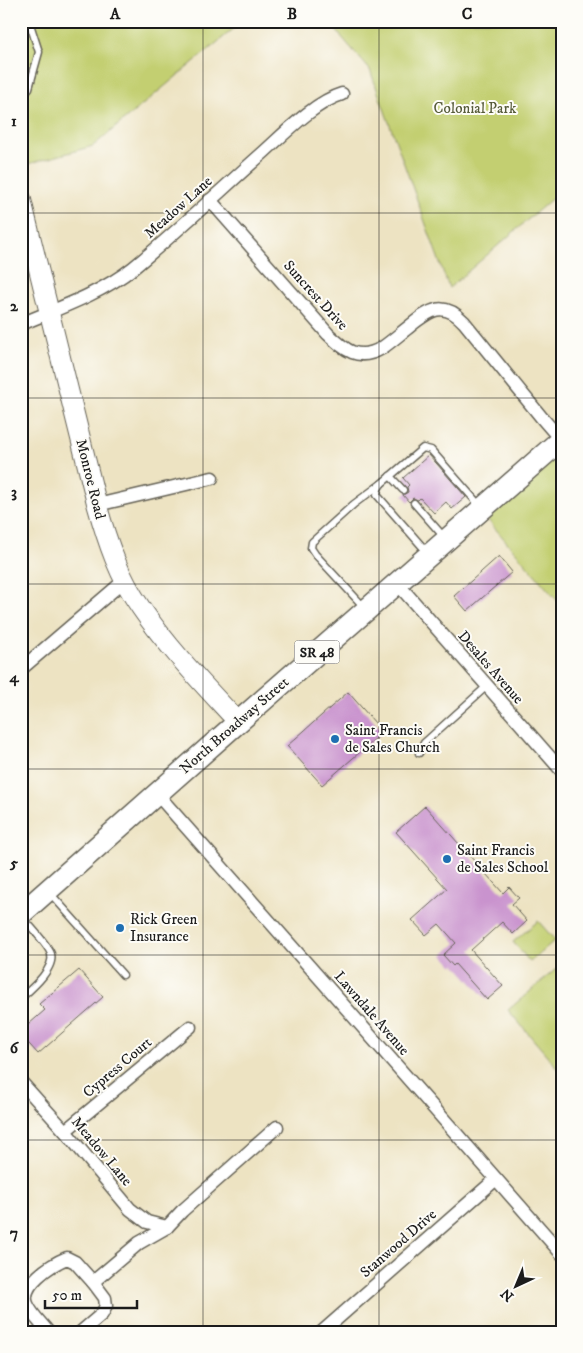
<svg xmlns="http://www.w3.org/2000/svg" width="583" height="1353" font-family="'IM FELL DW Pica',serif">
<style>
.green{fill:#c3cf71;stroke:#707646}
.building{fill:#c993ce}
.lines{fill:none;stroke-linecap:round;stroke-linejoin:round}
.lane-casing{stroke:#656256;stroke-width:9}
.street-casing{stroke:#656256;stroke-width:15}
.secondary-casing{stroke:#656256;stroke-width:21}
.primary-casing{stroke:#656256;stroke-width:24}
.lane{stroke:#fff;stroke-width:6}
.street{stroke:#fff;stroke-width:12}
.secondary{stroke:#fff;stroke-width:19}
.primary{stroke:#fff;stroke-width:21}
.grid{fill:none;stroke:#1c1c1c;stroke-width:1;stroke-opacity:0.55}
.poi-dot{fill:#1f6fb2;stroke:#fdfcf7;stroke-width:2}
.labels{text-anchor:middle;stroke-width:4;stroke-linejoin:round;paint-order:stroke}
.shield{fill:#fdfcf7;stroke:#605f5e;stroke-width:1}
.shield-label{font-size:14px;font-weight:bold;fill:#1c1c1c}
.park-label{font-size:15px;fill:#565b3a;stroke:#fdfcf7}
.street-label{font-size:15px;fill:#1c1c1c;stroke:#fdfcf7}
.poi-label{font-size:15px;fill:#1c1c1c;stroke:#fdfcf7;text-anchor:start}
.neatline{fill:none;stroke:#1c1c1c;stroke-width:2}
.grid-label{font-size:16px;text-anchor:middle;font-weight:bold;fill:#1c1c1c}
</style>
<rect width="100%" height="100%" fill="#fdfcf7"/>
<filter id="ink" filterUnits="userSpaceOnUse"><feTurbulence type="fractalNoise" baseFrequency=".02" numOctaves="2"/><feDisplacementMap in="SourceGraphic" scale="10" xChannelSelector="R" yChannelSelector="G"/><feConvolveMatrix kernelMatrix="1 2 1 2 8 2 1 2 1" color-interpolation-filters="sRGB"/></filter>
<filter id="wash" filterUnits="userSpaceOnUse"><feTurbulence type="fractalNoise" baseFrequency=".0096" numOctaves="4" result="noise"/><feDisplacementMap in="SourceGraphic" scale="20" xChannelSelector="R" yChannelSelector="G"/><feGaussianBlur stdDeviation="1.12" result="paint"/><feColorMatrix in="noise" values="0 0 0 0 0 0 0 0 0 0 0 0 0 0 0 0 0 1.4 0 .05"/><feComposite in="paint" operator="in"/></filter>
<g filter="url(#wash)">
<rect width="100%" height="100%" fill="#ede3c2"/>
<!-- green -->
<g class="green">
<polygon points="21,21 243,21 93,146 21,166"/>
<polygon points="328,21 562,21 562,190 449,288 370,70"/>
<polygon points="562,439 562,606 480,511"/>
<polygon points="538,921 555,940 530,962 513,942"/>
<polygon points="562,964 562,1073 508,1010"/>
</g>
<g id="blocks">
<!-- building -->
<g class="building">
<polygon points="429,455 466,497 452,509 446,502 434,513 420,498 418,500 413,498 409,502 403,495 408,492 407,487 409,485 403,478"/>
<polygon points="499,556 512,572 467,611 454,596"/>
<polygon points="348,692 383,732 322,785 287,746"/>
<polygon points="425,806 503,893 509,887 519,898 512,904 527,921 513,934 502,922 471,950 503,986 487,1000 455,964 453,966 443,955 456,943 439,924 426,935 412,920 447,889 396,832"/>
<polygon points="79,970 103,997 38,1054 21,1035 21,1031 45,1010 39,1004"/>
</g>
</g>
</g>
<g filter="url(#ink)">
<use href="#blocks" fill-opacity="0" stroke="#656256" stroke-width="1"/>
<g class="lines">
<defs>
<g id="lane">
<polyline points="21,97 29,88 39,52 29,21"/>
<polyline points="390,476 403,490"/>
<polyline points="381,484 378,489 377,495 427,552"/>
<polyline points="414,503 444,537"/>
<polyline points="364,607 315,554 311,548 312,542 354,504 381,484 423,448 431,450 481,507"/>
<polyline points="419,753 424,743 487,686"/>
<polyline points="50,893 123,975"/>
<path d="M21 998C31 989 55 969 51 954 48 945 29 925 22 917"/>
</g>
<g id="street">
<path d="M210 200 328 334C345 350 358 362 382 348 392 341 401 333 410 326 430 310 443 300 464 322L542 418 561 440"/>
<path d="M21 324C59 308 100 294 133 268 178 231 220 191 264 152 285 133 315 102 342 94"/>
<polyline points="97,505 212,478"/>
<polyline points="397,583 562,771"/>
<polyline points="21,669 125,580"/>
<polyline points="157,794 346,1008 562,1254"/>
<polyline points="21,1082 65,1131 130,1209 147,1222 167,1227"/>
<polyline points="65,1131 190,1027"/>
<polyline points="93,1282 139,1243 167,1227 182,1211 277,1127"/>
<path d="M48 1332C41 1323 31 1314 27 1304 19 1285 52 1264 67 1258L75 1262 93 1282 105 1298 106 1306 102 1314 81 1332"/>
<polyline points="322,1332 496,1179"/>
</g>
<path id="secondary" d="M21 198 97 505C107 541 119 577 141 608 169 649 204 685 238 722"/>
<polyline id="primary" points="21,914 228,731 562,439"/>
</defs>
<!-- lane casing -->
<use href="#lane" class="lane-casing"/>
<!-- street casing -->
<use href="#street" class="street-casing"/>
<!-- secondary casing -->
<use href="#secondary" class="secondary-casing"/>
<!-- primary casing -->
<use href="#primary" class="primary-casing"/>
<!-- lane -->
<use href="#lane" class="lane"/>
<!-- street -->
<use href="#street" class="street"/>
<!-- secondary -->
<use href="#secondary" class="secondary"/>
<!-- primary -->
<use href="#primary" class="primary"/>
</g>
</g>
<!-- grid -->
<path class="grid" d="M203 21V1332M379 21V1332M21 213H562M21 398H562M21 584H562M21 769H562M21 955H562M21 1140H562"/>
<!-- markers -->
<g class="poi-dot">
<circle cx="335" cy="739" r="5"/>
<circle cx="447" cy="859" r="5"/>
<circle cx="120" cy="928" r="5"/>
</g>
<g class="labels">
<!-- shield labels -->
<rect class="shield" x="294.5" y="640.5" width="45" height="23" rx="4"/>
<g class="shield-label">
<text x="317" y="657">SR 48</text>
</g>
<!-- park labels -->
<g class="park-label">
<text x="475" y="113">Colonial Park</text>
</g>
<!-- street labels -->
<g class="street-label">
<text transform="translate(178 207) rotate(-42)" y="5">Meadow Lane</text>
<text transform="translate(316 295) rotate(48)" y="5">Suncrest Drive</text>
<text transform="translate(91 479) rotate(76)" y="5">Monroe Road</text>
<text transform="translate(491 667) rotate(49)" y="5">Desales Avenue</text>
<text transform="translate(234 725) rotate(-41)" y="5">North Broadway Street</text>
<text transform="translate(372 1013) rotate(49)" y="5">Lawndale Avenue</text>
<text transform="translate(117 1067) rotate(-40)" y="5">Cypress Court</text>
<text transform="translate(102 1151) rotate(50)" y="5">Meadow Lane</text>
<text transform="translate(398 1243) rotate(-41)" y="5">Stanwood Drive</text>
</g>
<!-- poi labels -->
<g class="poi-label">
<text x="345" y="735">Saint Francis<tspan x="345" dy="17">de Sales Church</tspan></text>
<text x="457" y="855">Saint Francis<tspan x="457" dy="17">de Sales School</tspan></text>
<text x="130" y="924">Rick Green<tspan x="130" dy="17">Insurance</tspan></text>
</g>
</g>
<!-- margin -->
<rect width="583" height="1353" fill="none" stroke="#fdfcf7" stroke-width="55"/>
<!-- north arrow -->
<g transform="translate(516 1286) rotate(224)" stroke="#fdfcf7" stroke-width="4" paint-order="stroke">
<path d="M0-4L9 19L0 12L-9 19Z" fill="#1c1c1c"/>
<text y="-8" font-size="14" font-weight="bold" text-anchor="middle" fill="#1c1c1c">N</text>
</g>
<!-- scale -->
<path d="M45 1300v8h92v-8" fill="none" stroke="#1c1c1c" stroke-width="2.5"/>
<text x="52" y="1300" font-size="15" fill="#1c1c1c" stroke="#fdfcf7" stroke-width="4" paint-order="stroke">50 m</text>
<rect x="28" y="28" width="528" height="1298" class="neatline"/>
<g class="grid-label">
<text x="115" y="19">A</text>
<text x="292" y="19">B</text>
<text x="467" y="19">C</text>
<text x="14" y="126">1</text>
<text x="14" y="311">2</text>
<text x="14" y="497">3</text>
<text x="14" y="682">4</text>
<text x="14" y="868">5</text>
<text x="14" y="1053">6</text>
<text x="14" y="1238">7</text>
</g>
</svg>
